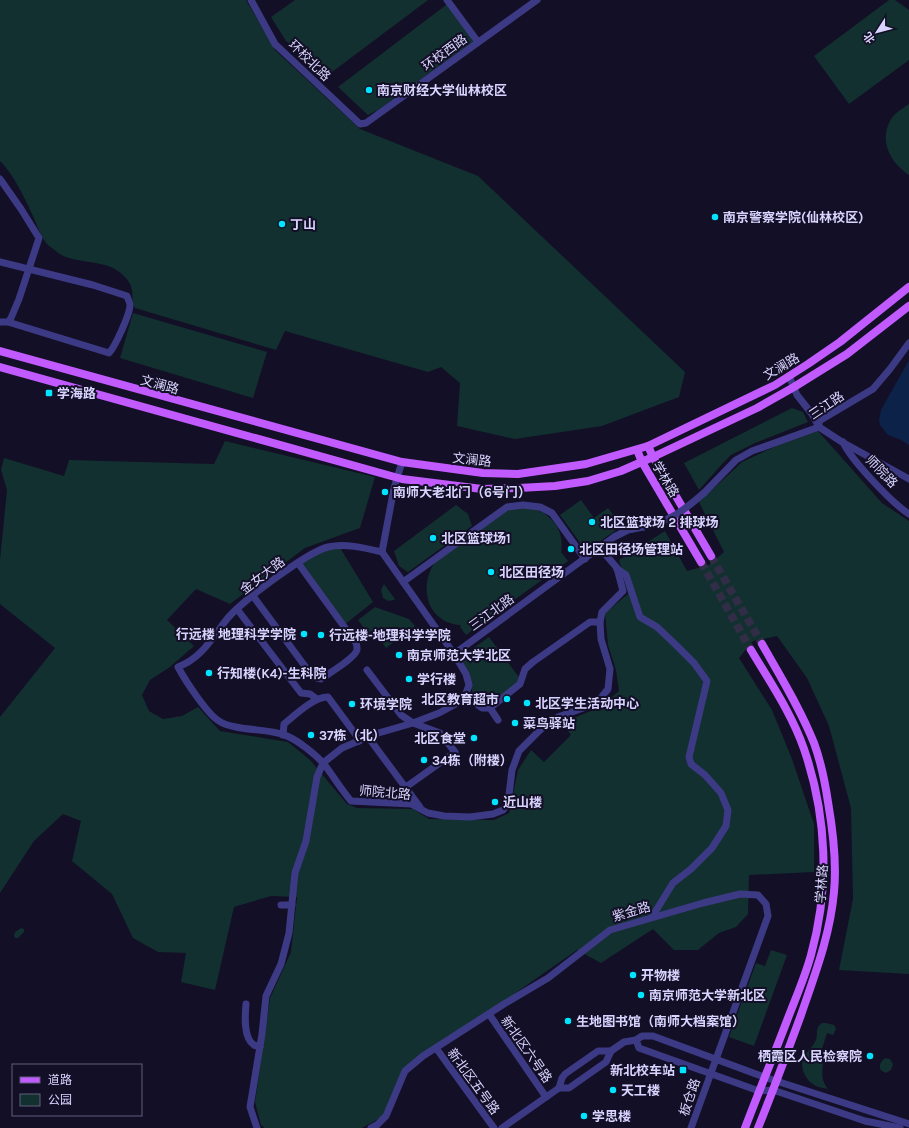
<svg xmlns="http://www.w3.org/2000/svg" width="909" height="1128" font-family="Karla,'Noto Sans SC',sans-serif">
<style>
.green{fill:#12302f}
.water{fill:#0c2248}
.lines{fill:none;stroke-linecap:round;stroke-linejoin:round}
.major-tunnel{stroke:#312d47;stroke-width:8;stroke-dasharray:8 4;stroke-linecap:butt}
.minor{stroke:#3d3a85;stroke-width:7}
.major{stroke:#c25bff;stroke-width:8}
.minor-bridge{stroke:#3d3a85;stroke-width:7}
.poi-dot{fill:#00e5ff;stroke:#130f26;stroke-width:1.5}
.labels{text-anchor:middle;stroke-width:4;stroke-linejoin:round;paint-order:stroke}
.street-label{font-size:13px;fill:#d9d4ff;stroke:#130f26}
.poi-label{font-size:13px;font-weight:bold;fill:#d9d4ff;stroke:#130f26;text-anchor:start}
</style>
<rect width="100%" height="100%" fill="#130f26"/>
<!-- green -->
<g class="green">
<path d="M0 0H246L276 51 360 129 478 176 685 372 679 397 602 426 515 439 457 426 460 383 441 367 428 372 285 331 276 350 135 308C130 300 135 291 129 282 113 259 89 265 66 257 60 255 53 249 48 245 41 238 37 225 33 216 24 197 14 175 0 161Z"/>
<polygon points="295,0 428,0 328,75 286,41 271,17"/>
<polygon points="889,0 895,0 909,10 909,60 849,104 814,56"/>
<polygon points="450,2 477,39 378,110 368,115 338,87"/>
<path d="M909 104V175C891 163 879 142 890 121 894 113 902 109 909 104Z"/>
<polygon points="133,313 267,352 253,398 120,358"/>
<polygon points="792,408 803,412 808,422 755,443 731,455 723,463 699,490 684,463"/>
<polygon points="818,431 882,503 909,521 909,974 839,970 853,899 851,808 829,726 807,678 777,636 753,641 739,658 772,710 792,759 814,824 814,872 749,875 748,914 736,927 719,933 698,950 674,950 653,929 601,963 577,950 404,1071 382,1117 362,1128 265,1128 261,1125 255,1102 270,998 291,952 297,897 271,896 234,907 215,990 181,982 186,953 158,952 133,938 112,894 72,861 81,821 63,814 34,841 0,893 0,717 55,648 0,604 0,560 7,490 1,470 4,458 64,476 69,460 214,464 225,441 375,477 360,528 305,548 230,604 196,589 167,620 194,646 170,667 150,680 142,695 149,711 163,719 182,716 198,707 220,731 288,742 310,760 347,804 357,808 413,809 429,819 494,820 509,813 518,770 531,750 544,762 571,735 562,723 600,707 619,691 616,670 608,645 605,613 628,594 619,560 665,531 687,571 709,565 724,552 699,502 742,462 776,446"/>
<polygon points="581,500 594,518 608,508 622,526 586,551 560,515"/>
<polygon points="456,505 468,514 472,526 408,572 399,566 394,551"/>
<path d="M531 507C552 515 565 529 561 553H562L568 561 466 635 460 627 461 625C427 623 418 587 435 562L509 508Z"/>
<polygon points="339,546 373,602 344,625 298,563 316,551"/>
<polygon points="384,584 395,599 394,600 388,601 383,598 381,590"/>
<polygon points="375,607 409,619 415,626 386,648 374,631 367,632 358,620"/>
<polygon points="489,637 521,680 490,708 476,700 458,659"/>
<polygon points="21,928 24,929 24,932 18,938 15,938 14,936 15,932"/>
<polygon points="771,950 787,955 754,1046 729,1037 756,963 765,966"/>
<path d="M822 1023H826L834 1025 836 1029 833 1035 827 1033 819 1058 823 1062C822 1073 821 1081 828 1089 823 1088 816 1087 813 1084 805 1079 799 1066 804 1057 807 1051 812 1048 815 1042 819 1035 814 1028 822 1023Z"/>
<path d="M885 1058 890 1059 893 1064 891 1070 886 1073 882 1071C877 1067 881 1061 885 1058Z"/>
</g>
<!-- water -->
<polygon class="water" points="909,360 909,445 901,440 888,435 880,425 879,420 881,410"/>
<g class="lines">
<!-- major-tunnel -->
<g class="major-tunnel">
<polyline points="711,556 762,644"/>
<polyline points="701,562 751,650"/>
</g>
<!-- minor -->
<g class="minor">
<polyline points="251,0 275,44 360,124 366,123 537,0"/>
<polyline points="447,0 478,42"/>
<polyline points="0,179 21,209 39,238 19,299 11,318 8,322 0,322"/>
<path d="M0 262 93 285 127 296C128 299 130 303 130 305 130 314 115 347 109 353L8 322"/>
<polyline points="789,376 797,395 812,414 819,427 842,442 909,479"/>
<path d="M843 442C851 460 892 503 909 514"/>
<polyline points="704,493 736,460 752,451 819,427 819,421 873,389 890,369 909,343"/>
<path d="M382 552C365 548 345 543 328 547 307 552 241 602 227 619 212 638 202 658 178 667 185 680 207 714 219 721 223 724 231 726 236 727 253 731 271 729 287 736 299 741 316 755 324 764 333 776 341 789 351 801L411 804 428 813 444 816 470 817 493 814 503 810 508 803 512 770 519 751 540 730 558 717 597 703 608 689 610 669 601 639 600 622 602 612 623 591 617 568 600 548"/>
<polyline points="382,552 454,654"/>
<polyline points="382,552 394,488 402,462"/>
<polyline points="617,569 626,575 640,617 657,627 676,645 694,663 707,681 689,757 691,764 705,775 721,793 728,810 726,826 712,848 691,869 673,883 652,917"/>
<polyline points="403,582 507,507 523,505 540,507 552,513 585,559"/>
<path d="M253 596 313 677 321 679C329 673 354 659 357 650 357 648 357 645 356 643L298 563"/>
<polyline points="237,609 301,693 310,694 317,699"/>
<polyline points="367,670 401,715 413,723 440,733 455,752 406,787"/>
<polyline points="465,696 482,708 490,708 520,684 525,669 533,662 590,622 600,622"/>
<polyline points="490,708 498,720"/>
<path d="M283 735 284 724C295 715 315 696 328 697L356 735 359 741"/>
<polyline points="368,737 420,807"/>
<polyline points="281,905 292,905"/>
<path d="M246 1004C245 1015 243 1038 254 1045 256 1046 258 1046 260 1047"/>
<polyline points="489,1014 546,1097"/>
<polyline points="636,1040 639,1048 759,1091 773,1090 865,1121 900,1128"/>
<polyline points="436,1048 494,1128"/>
<polyline points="611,1051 624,1042 636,1040 642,1036 653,1036 764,1077 909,1124"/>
<polyline points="559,1088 562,1078 565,1074 598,1051 611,1051"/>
<polyline points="559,1088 569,1088 606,1062 611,1051"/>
<polyline points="257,1128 250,1107 262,1034 266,996 281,964 289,933 295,873 306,841 317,777 323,763 342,748 375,734 413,723 439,713 454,705 465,696 469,685 466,674 454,654 614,537 628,530 643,527"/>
<polyline points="371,1128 377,1125 386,1116 405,1071 423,1056 504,1004 548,978 610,930 703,903 740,894 758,895 766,904 768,916 691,1128"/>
<polyline points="502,1128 559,1088"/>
</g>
<!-- major -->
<g class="major">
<polyline points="0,351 402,462 483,473 518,474 586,464 648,446 775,385 808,364 840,342 909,287"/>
<polyline points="0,367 402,479 482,489 519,488 555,486 588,481 621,471 653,457 757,408 794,387 847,354 909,306"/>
<polyline points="648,446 653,457 711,556"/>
<polyline points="637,450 642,462 701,562"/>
<path d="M745 1128C759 1091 774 1055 788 1018 796 997 805 977 811 955 830 887 827 816 804 749 792 714 770 682 751 650"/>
<path d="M758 1128C773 1091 787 1053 801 1015 815 974 830 936 834 892 837 862 833 831 828 802 825 782 821 762 814 743 800 708 780 676 762 644"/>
</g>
<!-- minor-bridge -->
<path class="minor-bridge" d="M643 527C671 521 683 511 704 493"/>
</g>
<!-- markers -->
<g class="poi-dot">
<circle cx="369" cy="90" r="4"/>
<circle cx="715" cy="217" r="4"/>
<circle cx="282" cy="224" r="4"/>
<rect x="45" y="389" width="8" height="8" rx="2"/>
<circle cx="385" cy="492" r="4"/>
<circle cx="592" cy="522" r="4"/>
<circle cx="433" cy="538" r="4"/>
<circle cx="571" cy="549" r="4"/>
<circle cx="491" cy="572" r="4"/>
<circle cx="304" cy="634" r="4"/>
<circle cx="321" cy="635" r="4"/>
<circle cx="399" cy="655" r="4"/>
<circle cx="209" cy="673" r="4"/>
<circle cx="409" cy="679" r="4"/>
<circle cx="507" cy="699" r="4"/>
<circle cx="527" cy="703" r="4"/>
<circle cx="352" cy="704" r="4"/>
<circle cx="515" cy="723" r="4"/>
<circle cx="311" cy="735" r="4"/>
<circle cx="474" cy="738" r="4"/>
<circle cx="424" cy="760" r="4"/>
<circle cx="495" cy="802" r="4"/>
<circle cx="633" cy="975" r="4"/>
<circle cx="641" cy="995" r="4"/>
<circle cx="568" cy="1021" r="4"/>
<circle cx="870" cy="1056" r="4"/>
<rect x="679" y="1066" width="8" height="8" rx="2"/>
<circle cx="613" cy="1090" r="4"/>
<circle cx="584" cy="1116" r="4"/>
</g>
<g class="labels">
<!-- street labels -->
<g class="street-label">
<text transform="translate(444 52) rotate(-36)" y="5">环校西路</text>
<text transform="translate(310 60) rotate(44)" y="5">环校北路</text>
<text transform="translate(781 366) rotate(-31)" y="5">文澜路</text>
<text transform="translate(160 384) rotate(15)" y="5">文澜路</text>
<text transform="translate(826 405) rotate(-34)" y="5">三江路</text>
<text transform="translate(472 459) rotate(6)" y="5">文澜路</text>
<text transform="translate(882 471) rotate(46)" y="5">师院路</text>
<text transform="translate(666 479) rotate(59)" y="5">学林路</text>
<text transform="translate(262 575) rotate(-37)" y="5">金女大路</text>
<text transform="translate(491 612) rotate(-36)" y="5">三江北路</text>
<text transform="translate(385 792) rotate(5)" y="5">师院北路</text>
<text transform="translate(821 884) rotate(-86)" y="5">学林路</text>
<text transform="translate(631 911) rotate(-16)" y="5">紫金路</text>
<text transform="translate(527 1049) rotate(55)" y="5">新北区六号路</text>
<text transform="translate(474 1081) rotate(54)" y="5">新北区五号路</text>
<text transform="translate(689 1097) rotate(-71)" y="5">板仓路</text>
</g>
<!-- poi labels -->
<g class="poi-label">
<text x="377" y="95">南京财经大学仙林校区</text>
<text x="723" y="222">南京警察学院(仙林校区)</text>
<text x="290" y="229">丁山</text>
<text x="57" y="398">学海路</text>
<text x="393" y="497">南师大老北门（6号门）</text>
<text x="600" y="527">北区篮球场 2 排球场</text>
<text x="441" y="543">北区篮球场1</text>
<text x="579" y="554">北区田径场管理站</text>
<text x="499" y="577">北区田径场</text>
<text x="296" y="639" text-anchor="end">行远楼 地理科学学院</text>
<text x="329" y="640">行远楼-地理科学学院</text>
<text x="407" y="660">南京师范大学北区</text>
<text x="217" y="678">行知楼(K4)-生科院</text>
<text x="417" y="684">学行楼</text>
<text x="499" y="704" text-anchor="end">北区教育超市</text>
<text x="535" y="708">北区学生活动中心</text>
<text x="360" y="709">环境学院</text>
<text x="523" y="728">菜鸟驿站</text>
<text x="319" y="740">37栋（北）</text>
<text x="466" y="743" text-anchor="end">北区食堂</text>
<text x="432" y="765">34栋（附楼）</text>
<text x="503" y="807">近山楼</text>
<text x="641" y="980">开物楼</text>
<text x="649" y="1000">南京师范大学新北区</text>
<text x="576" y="1026">生地图书馆（南师大档案馆）</text>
<text x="862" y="1061" text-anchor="end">栖霞区人民检察院</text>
<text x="675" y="1075" text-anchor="end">新北校车站</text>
<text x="621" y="1095">天工楼</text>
<text x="592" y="1121">学思楼</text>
</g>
</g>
<!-- legend -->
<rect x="12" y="1064" width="130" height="52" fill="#130f26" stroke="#625e7d"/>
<rect x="20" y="1077" width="20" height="6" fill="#c25bff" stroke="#625e7d"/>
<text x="48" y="1084" font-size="12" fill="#d9d4ff">道路</text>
<rect x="20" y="1094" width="20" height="12" fill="#12302f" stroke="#625e7d"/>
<text x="48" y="1104" font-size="12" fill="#d9d4ff">公园</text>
<!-- north arrow -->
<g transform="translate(877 32) rotate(234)" stroke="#130f26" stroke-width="3" paint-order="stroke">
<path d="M0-3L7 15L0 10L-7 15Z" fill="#d9d4ff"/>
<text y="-6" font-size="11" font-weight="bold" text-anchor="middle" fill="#d9d4ff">北</text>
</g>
</svg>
